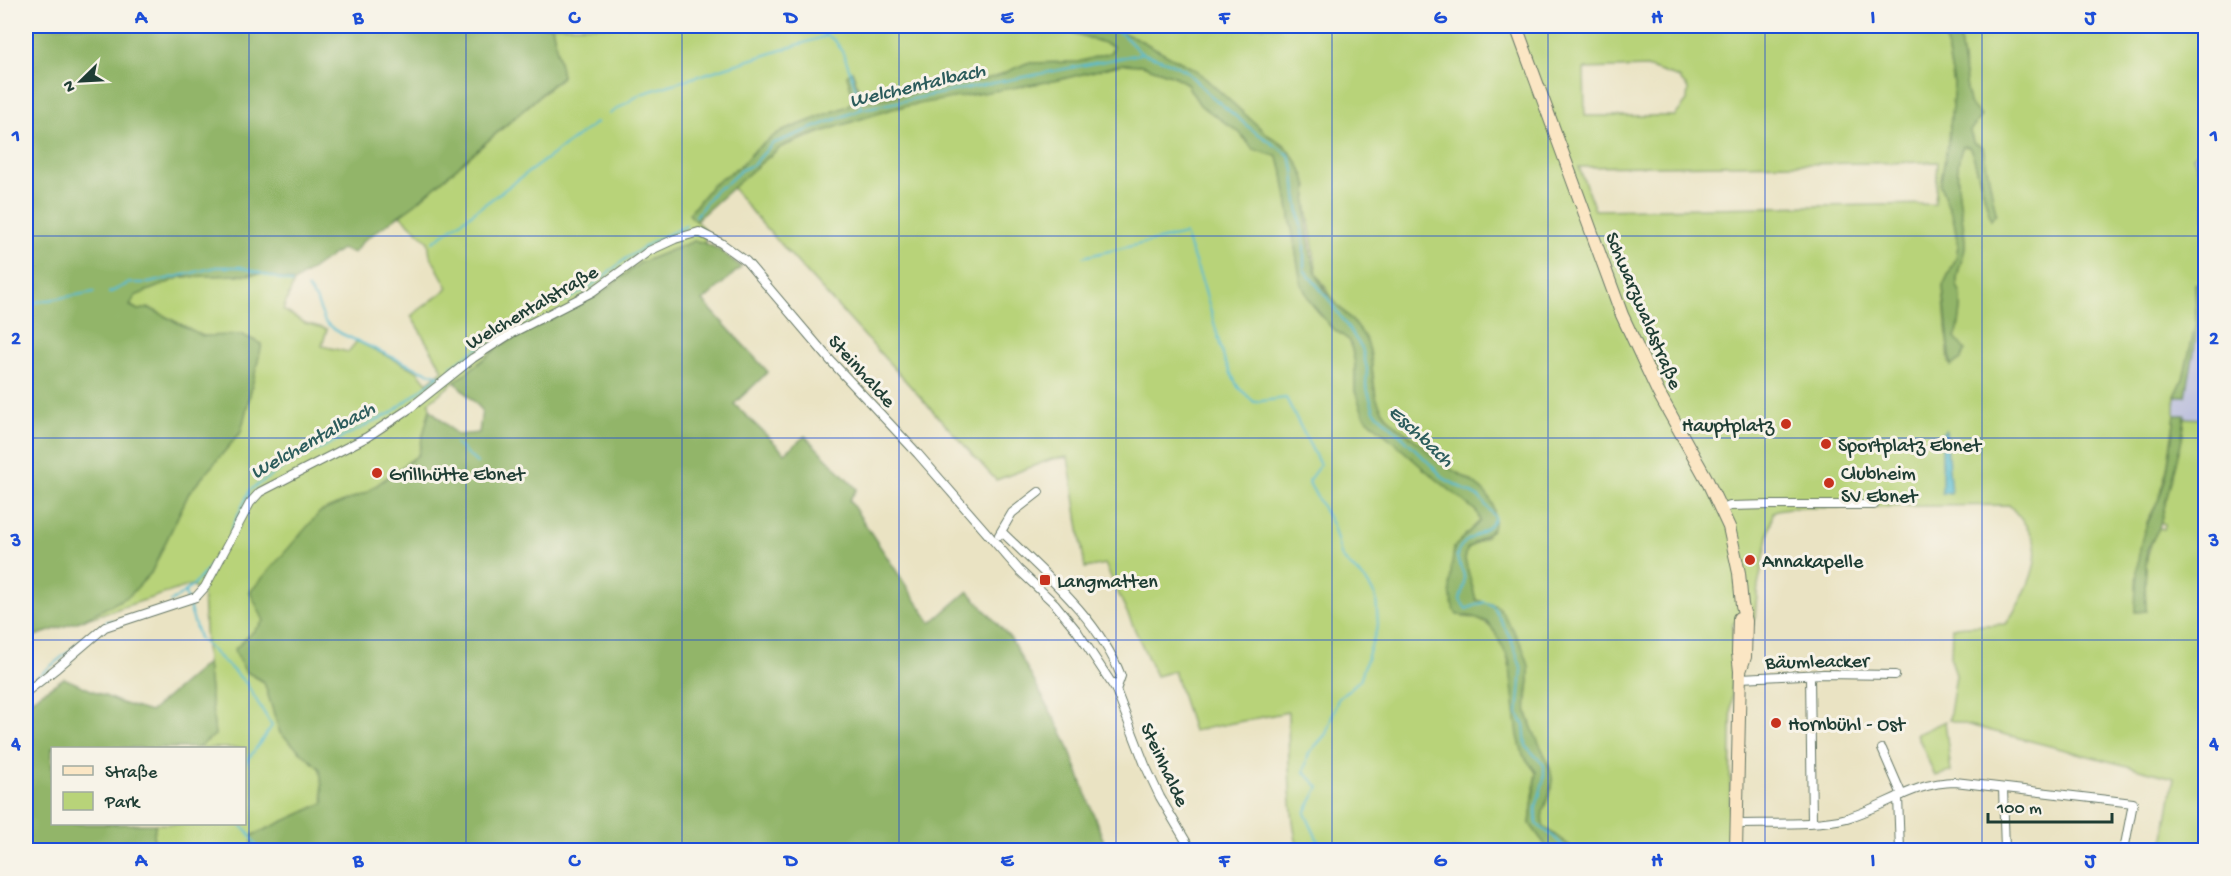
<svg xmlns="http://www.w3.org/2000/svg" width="2231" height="876" font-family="'Gochi Hand',sans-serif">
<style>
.industrial{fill:#bfc2dd}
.green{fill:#b8d379;stroke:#6c8856;stroke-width:1.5;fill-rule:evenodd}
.forest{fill:#92b569;stroke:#58794e;stroke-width:1.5}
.water{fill:#54bbd2;stroke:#3a7c83;stroke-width:1.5}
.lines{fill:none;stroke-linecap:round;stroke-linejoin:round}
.stream{stroke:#54bbd2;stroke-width:2}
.minor-casing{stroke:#676;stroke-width:10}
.secondary-casing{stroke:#676;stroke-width:14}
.minor{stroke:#fff;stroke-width:8}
.secondary{stroke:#fbe6c4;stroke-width:12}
.grid{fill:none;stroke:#1d4ed8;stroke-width:1.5;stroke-opacity:0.55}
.poi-dot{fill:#c8321e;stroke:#f7f3e8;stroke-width:2}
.labels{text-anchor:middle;stroke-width:6;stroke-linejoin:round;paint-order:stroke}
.street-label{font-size:20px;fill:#1f3d34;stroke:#f7f3e8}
.poi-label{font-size:20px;fill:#1f3d34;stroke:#f7f3e8;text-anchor:start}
.water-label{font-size:21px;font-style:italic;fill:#2c5c5c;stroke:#f7f3e8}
.neatline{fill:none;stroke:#1d4ed8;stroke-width:2}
.grid-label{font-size:20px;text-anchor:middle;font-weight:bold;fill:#1d4ed8}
</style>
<rect width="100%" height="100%" fill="#f7f3e8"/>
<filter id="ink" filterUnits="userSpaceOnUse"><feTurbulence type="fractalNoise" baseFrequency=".0167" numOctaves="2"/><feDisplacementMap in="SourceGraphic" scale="12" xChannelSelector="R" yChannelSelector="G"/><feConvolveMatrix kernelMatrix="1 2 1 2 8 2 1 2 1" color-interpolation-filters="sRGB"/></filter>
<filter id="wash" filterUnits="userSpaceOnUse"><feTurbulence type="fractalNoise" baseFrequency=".008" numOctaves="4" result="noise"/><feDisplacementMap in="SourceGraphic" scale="24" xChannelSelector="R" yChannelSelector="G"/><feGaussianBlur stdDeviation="1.35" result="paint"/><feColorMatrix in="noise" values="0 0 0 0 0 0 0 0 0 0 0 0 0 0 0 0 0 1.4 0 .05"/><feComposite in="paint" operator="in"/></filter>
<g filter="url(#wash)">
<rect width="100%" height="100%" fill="#eae3c3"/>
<!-- industrial -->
<g class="industrial">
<polygon points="2205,146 2205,189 2193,155"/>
<polygon points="2199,322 2205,323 2205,419 2185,418 2185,415 2175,415 2175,396 2186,396"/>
</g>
<!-- green -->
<g class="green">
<polygon points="552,26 1053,26 1114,46 1110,53 1079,62 1027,63 995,77 864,102 852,71 847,75 854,99 848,106 778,133 756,149 740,166 712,185 689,214 704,229 705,242 694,241 640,263 597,296 503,344 429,402 430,409 418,455 367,492 320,512 264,621 245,671 264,682 280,733 320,769 324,803 253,835 251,850 153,850 155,824 244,824 244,748 197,748 215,735 207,663 203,595 191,585 80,621 129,596 151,573 189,493 241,432 262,344 242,335 203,336 150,308 138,310 130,305 135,296 181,277 263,274 294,282 283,310 305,323 327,329 322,346 348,352 357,341 417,371 427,383 443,370 411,316 448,288 430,255 428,241 400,215 415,204 562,77"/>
<path d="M1100 26H1943L1954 84 1949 138 1940 185 1954 221 1958 246 1956 258 1943 286 1949 362 1951 366 1957 343 1955 338C1959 329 1963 303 1960 292 1958 286 1958 291 1957 284 1955 272 1966 256 1965 243 1964 213 1950 173 1963 146L1969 147 1973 155 1991 219 1996 213 1970 131 1969 104 1958 26H2205V146L2193 156 2205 189V309L2202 302V290L2196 284V323L2183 379 2175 396V415L2167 469 2158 501 2147 522 2135 612 2146 611C2145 582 2142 554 2159 528L2164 529 2165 524 2160 522 2182 439 2185 418 2205 419V850H2162L2174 778 1949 720 1956 675 1951 659 1952 627 2006 624C2020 603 2045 562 2032 536 2027 524 2018 515 2009 505L1789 508 1777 510 1773 512 1758 586 1754 624 1733 623 1729 850H1571L1569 846 1544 827C1539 815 1546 798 1552 788L1526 710 1529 680 1503 613 1497 606 1476 600 1465 560 1467 549 1487 536 1472 481 1442 464 1391 421 1381 408 1376 398 1370 351 1364 336 1334 301 1317 274 1306 202 1308 186 1284 144 1269 136 1196 70 1134 37ZM1647 67 1679 78 1688 88 1687 101 1675 116H1585L1584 69ZM1938 162 1935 204 1595 210 1579 167Z"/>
<path d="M1123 64 1142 65 1174 76 1186 83 1200 105 1240 133 1253 149 1276 156 1282 168 1301 283 1311 303 1331 327 1350 341 1355 363V391L1364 415 1424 469 1477 512 1480 521 1465 535 1463 617C1522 617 1511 714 1523 753 1525 759 1532 766 1536 772L1530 824 1549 850H1323L1321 844 1305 850H1298C1288 805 1289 758 1288 712L1193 731 1174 671 1156 676 1105 564 1085 568 1068 457 1052 459 996 480 755 216 732 187 781 147 875 113 923 102 1058 80Z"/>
<polygon points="1945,721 1951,772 1935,776 1917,734"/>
</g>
<!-- forest -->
<g class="forest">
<polygon points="26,26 552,26 562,76 415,204 363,241 354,253 341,249 294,282 263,274 181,277 135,296 130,306 138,310 149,308 203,336 242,335 262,344 241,432 189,493 151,573 129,596 80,621 26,639"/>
<path d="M1053 26H1100L1134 37 1196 70 1269 136C1288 146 1301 164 1307 185 1308 191 1306 197 1306 203 1306 223 1310 255 1317 275 1326 299 1350 314 1364 336 1376 356 1369 381 1378 402 1385 420 1404 431 1419 443 1427 450 1434 458 1443 464 1469 482 1502 490 1493 529L1467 549 1465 560 1476 600 1497 606 1503 613C1512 629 1526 649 1529 667 1531 683 1524 698 1527 713 1532 736 1549 755 1552 778 1554 794 1537 810 1544 827L1570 846 1571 850H1549L1530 824 1536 772 1523 755 1518 736 1509 660 1502 646 1494 631 1487 622 1474 617 1457 615C1445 597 1452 567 1454 547L1480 521 1477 512 1424 469 1364 416 1355 391V363L1350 341 1331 327 1311 303 1301 283 1282 168 1276 156 1253 149 1240 133 1200 105 1186 83 1174 76 1142 65 1123 64 1058 80 895 108 796 140 781 147 764 160 695 221 689 214 712 185 740 166 756 149 778 133 848 106 854 98 847 75 852 71 860 96 864 102 995 77 1027 63 1078 62 1112 52 1113 46Z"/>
<path d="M1943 26H1958L1969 103 1981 116 1970 131 1973 142 1983 147 1996 213 1991 220 1973 155 1969 147 1963 146C1950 171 1964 215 1965 243 1966 256 1955 272 1957 284 1958 291 1958 286 1960 292 1963 303 1959 329 1955 338L1965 350 1961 359 1951 366 1943 286 1956 258 1958 246 1954 221 1940 185 1949 138 1954 84Z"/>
<path d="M694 241C714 243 726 255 741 267L703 301 768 372 734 404 785 453 805 436 857 489 849 500 931 623 968 591 1011 639 1065 738 1107 850H251L253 835 324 803 320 769 280 733 264 682 245 671 234 650 264 621 250 592 320 512 367 492 418 455 430 409 457 435 479 433 482 410 455 382 503 344 597 296 640 263Z"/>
<polygon points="2200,283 2202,302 2205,309 2205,323 2199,323 2186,396 2175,396 2183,379 2196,323 2195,284"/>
<path d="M2175 415H2185L2182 439 2159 528 2147 550 2145 586 2146 611 2135 612C2136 588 2136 563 2142 539 2145 525 2153 514 2158 501 2169 474 2171 444 2175 415Z"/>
<polygon points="207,663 215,735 197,748 52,748 52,824 155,824 153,850 26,850 26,703 64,678 121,703 150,712"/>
</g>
<!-- water -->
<polygon class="water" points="1946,430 1951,494 1942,493 1942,433"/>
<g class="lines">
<!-- stream -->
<g class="stream">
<path d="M813 26C820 34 830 35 836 42 848 57 855 89 862 109"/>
<path d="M1098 26 1121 33 1141 53 1166 61 1185 70 1209 94 1251 129 1289 155 1294 169 1296 195 1304 243V270L1327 297 1362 348 1367 369 1366 385 1374 411 1404 438 1445 479 1480 498 1495 517C1488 535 1464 536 1458 551 1454 561 1464 568 1464 577 1465 585 1462 593 1460 600L1466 609 1484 602 1493 606 1512 641 1522 670 1518 714 1524 725 1526 746 1544 765V779L1536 807V824L1554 837 1567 850"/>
<polyline points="609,114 641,94 826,36"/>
<polyline points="696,216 715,190 725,185 741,170 753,165 772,144 862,109 1140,54"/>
<polyline points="433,242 597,122"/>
<polyline points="1083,257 1185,234 1203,284 1225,362 1238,387 1254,402 1286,398 1320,465 1308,481 1333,526 1342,558 1366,581 1376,597 1378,625 1360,680 1338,699 1326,734 1309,753 1304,772 1319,787 1305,813 1318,841"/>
<polyline points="307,288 316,299 325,322 340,333 418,369 439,376"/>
<polyline points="109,293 129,283 149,283 217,267 241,267 292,283"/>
<polyline points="562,303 590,287 627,258 652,242 686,226"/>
<polyline points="26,304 94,292"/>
<polyline points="450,367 504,331 533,318"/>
<polyline points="455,443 477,463"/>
<polyline points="231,530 250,490 287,465 391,413 440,375"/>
<polyline points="185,593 199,638 246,683 272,726 244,765"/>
<path d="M170 602C189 591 203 577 215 559"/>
<polyline points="106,622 113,620"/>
<polyline points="26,686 82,641"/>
<polyline points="240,824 248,832 259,850"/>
</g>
</g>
</g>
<g filter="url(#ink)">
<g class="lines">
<defs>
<g id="minor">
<polyline points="1722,509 1730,506 1770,505 1874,505"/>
<path d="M1002 532C1045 574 1099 619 1121 676L1116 690"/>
<polyline points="999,535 1012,513 1039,492"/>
<polyline points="1810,676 1812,822"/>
<polyline points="1740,678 1824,674 1895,675"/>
<polyline points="26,692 57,668 105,627 196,597 205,587 250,503 260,492 367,437 409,409 473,358 512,333 592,292 649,251 675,239 699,232 721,243 746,261 830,360 918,454 1019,570 1055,604 1077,631 1116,690 1145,765 1160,797 1191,850"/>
<polyline points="1882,749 1902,795"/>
<polyline points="2003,788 2005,850"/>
<polyline points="1898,797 1900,850"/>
<path d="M1736 824C1767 823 1819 826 1847 818 1884 807 1915 782 1955 782L2133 803 2124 850"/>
</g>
<g id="secondary">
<polyline points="1516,26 1622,315 1658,392 1706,478 1729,527 1739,573 1742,605 1746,621 1745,657 1740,671"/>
<polyline points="1736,850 1740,671 1738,653 1739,618"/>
</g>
</defs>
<!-- minor casing -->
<use href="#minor" class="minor-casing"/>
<!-- secondary casing -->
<use href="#secondary" class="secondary-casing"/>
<!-- minor -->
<use href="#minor" class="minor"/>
<!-- secondary -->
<use href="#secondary" class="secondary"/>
</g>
</g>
<!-- grid -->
<path class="grid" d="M249 26V850M466 26V850M682 26V850M899 26V850M1116 26V850M1332 26V850M1548 26V850M1765 26V850M1982 26V850M26 236H2206M26 438H2206M26 640H2206"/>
<!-- markers -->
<g class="poi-dot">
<circle cx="1786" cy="424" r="6"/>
<circle cx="1826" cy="444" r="6"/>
<circle cx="377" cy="473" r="6"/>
<circle cx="1829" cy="483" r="6"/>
<circle cx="1750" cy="560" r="6"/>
<rect x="1039" y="574" width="12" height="12" rx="3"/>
<circle cx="1776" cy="723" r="6"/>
</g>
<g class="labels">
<!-- street labels -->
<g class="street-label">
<text transform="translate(531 306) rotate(-30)" y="7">Welchentalstraße</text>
<text transform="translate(1645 310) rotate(67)" y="7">Schwarzwaldstraße</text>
<text transform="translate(863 370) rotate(48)" y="7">Steinhalde</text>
<text transform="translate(1817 660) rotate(-1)" y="7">Bäumleacker</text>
<text transform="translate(1166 764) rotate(65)" y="7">Steinhalde</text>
</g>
<!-- poi labels -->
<g class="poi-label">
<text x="1774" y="431" text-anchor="end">Hauptplatz</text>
<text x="1838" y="451">Sportplatz Ebnet</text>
<text x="1841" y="479">Clubheim<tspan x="1841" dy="23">SV Ebnet</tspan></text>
<text x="389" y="480">Grillhütte Ebnet</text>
<text x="1762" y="567">Annakapelle</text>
<text x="1057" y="587">Langmatten</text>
<text x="1788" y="730">Hornbühl - Ost</text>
</g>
<!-- water labels -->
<g class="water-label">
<text transform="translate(917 84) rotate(-13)" y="7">Welchentalbach</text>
<text transform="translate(1422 435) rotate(43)" y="7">Eschbach</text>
<text transform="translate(312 439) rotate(-29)" y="7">Welchentalbach</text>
</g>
</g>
<!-- margin -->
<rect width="2231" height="876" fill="none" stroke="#f7f3e8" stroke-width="66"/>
<!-- legend -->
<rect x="51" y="747" width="195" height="78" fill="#f7f3e8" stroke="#a1aaa0" stroke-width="1.5"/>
<rect x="63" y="766" width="30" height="9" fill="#fbe6c4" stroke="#a1aaa0" stroke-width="1.5"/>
<text x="105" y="777" font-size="18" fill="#1f3d34">Straße</text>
<rect x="63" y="792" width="30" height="18" fill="#b8d379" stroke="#a1aaa0" stroke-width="1.5"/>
<text x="105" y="807" font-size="18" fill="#1f3d34">Park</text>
<!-- north arrow -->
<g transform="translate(81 81) rotate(246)" stroke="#f7f3e8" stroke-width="4.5" paint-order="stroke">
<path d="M0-4.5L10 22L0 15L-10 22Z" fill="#1f3d34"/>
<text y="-9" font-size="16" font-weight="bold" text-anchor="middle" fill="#1f3d34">N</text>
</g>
<!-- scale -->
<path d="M1988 813v9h124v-9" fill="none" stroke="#1f3d34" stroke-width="3"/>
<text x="1997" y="813" font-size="18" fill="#1f3d34" stroke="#f7f3e8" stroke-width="4.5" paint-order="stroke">100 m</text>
<rect x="33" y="33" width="2165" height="810" class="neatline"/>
<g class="grid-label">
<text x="141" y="23">A</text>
<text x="358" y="23">B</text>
<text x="574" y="23">C</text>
<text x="791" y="23">D</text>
<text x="1007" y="23">E</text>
<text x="1224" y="23">F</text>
<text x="1440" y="23">G</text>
<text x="1657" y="23">H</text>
<text x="1873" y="23">I</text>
<text x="2090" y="23">J</text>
<text x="16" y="141">1</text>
<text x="2214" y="141">1</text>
<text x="16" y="344">2</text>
<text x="2214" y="344">2</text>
<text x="16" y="546">3</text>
<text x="2214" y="546">3</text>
<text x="16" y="749">4</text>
<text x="2214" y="749">4</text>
<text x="141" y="866">A</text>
<text x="358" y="866">B</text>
<text x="574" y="866">C</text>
<text x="791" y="866">D</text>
<text x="1007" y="866">E</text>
<text x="1224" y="866">F</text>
<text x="1440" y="866">G</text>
<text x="1657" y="866">H</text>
<text x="1873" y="866">I</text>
<text x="2090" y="866">J</text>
</g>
</svg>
